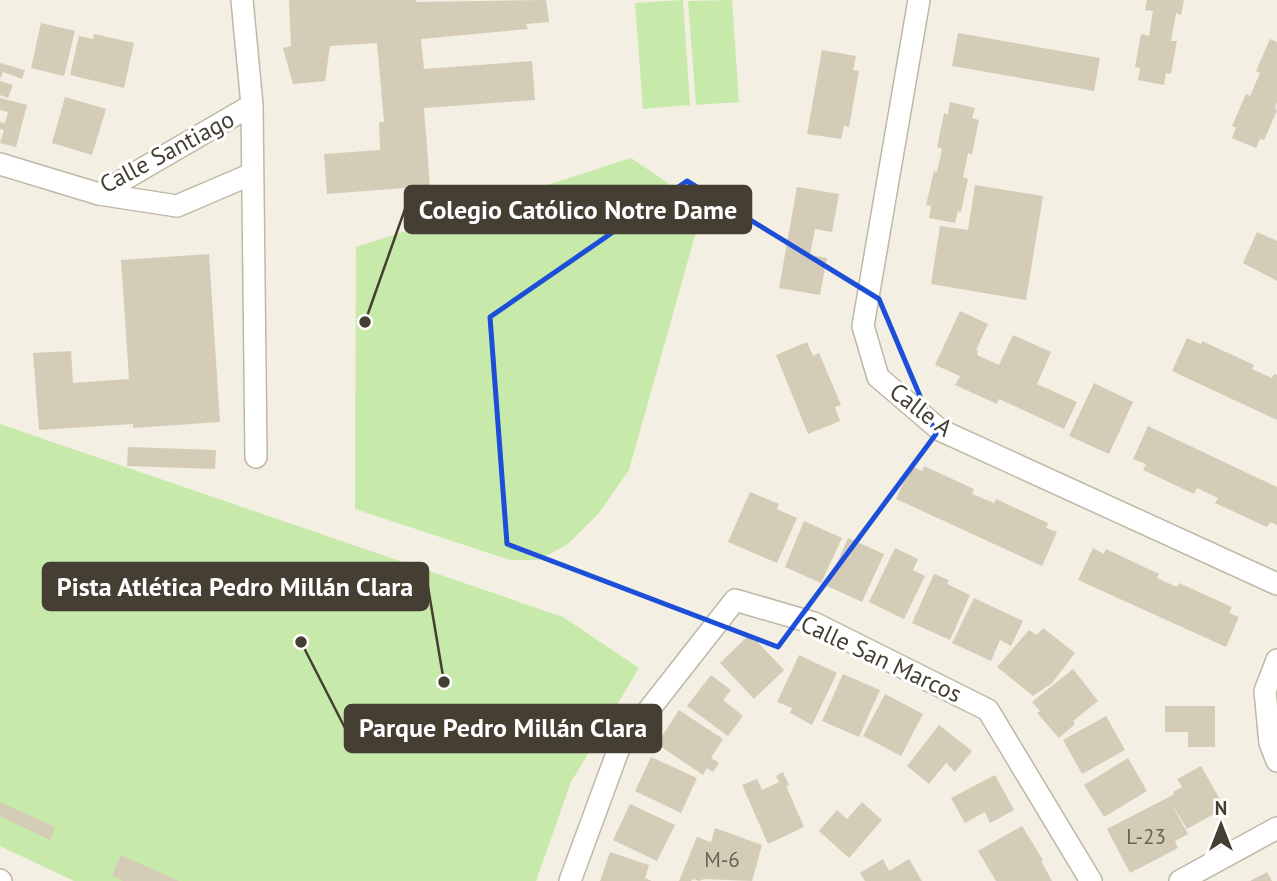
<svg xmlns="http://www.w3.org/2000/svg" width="1277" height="881" font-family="'PT Sans',sans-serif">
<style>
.green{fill:#c7e9aa}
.building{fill:#d5ccb8}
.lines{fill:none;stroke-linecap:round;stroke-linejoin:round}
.minor-casing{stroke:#beb8a6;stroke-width:24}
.minor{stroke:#fff;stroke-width:21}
.marked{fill:none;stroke:#1d4ed8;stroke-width:5;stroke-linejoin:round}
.labels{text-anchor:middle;stroke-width:6;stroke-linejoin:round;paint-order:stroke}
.number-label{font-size:21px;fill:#696254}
.street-label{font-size:24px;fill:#453f33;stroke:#fff}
.leader{fill:none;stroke:#453f33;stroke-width:2.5}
.callout-dot{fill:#453f33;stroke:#fff;stroke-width:2.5}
.callout{fill:#453f33;stroke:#453f33;stroke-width:2.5}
.callout-label{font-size:26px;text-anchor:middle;font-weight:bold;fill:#fff}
</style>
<rect width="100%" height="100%" fill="#f3efe3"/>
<!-- green -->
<g class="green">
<polygon points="683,0 690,105 643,109 635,3"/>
<polygon points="732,0 739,102 696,105 688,1"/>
<polygon points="631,158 703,207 629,470 599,513 568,544 538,560 510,560 355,509 356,247"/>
<polygon points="0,424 563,617 639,668 571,782 536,881 74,881 0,846"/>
</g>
<!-- building -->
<g class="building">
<polygon points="289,0 416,0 417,2 546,0 549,22 526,24 528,29 421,39 424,69 532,61 535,100 424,108 430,186 327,194 324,154 380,150 379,122 384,122 377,43 330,46 325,81 293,84 283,48 291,46"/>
<polygon points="1147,0 1184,0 1181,15 1176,13 1171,41 1177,41 1171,74 1166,73 1164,85 1138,80 1140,68 1135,67 1141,34 1149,36 1153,11 1145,10"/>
<polygon points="41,23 75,31 64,76 31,68"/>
<polygon points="958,33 1100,58 1094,91 952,66"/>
<polygon points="94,34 134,43 124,88 70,75 79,36 93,39"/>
<polygon points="1270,39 1277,42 1277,102 1275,107 1277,111 1264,140 1260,139 1256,148 1232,138 1236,128 1232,126 1246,94 1250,96 1260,73 1256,71"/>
<polygon points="822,50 856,56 853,70 859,71 849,127 844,126 841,139 807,134"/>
<polygon points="0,63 25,70 22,79 3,72 0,79"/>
<polygon points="0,81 13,85 8,98 0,95"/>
<polygon points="65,97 106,109 92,155 52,143"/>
<polygon points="0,98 27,105 16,147 0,143 4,130 0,129 0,122 5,123 8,112 0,110"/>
<polygon points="950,102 975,108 972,118 979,120 972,154 968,153 963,177 968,179 961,212 958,211 955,223 929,218 931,206 926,205 934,171 937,172 942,149 937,147 944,113 948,114"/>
<polygon points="975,185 1043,196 1026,300 931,284 940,226 968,230"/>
<polygon points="797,187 839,194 832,232 815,229 810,255 827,258 820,295 779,288"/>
<polygon points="1257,232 1277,241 1277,281 1243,263"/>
<polygon points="209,254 220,422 133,428 133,424 39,430 33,353 71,351 73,383 129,379 121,260"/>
<polygon points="960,311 988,324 976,350 978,351 977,355 999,365 1013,335 1051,352 1037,384 1077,402 1064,429 999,399 997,404 955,385 960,376 935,365"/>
<polygon points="1187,338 1201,344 1202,341 1254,365 1252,369 1272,378 1274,374 1277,375 1277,420 1172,371"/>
<polygon points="807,342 813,356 819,353 841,405 835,407 840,421 808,434 776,355"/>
<polygon points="1094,383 1133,402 1109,454 1069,436"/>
<polygon points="1148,426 1277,487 1277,525 1270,522 1267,527 1215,503 1218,498 1197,488 1194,494 1143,470 1146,464 1133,459"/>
<polygon points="128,447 216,450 215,469 127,466"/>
<polygon points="911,466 922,471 924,466 974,489 972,494 994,503 996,499 1048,523 1046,528 1057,532 1042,566 896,499"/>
<polygon points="750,492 779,504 777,509 797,518 777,563 728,542"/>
<polygon points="804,521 842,538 821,583 785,567"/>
<polygon points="848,538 884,554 862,602 827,586"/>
<polygon points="895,548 918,559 913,570 925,576 904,619 869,602"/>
<polygon points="1093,548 1104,554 1106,549 1159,574 1157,578 1177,587 1179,583 1232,607 1229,613 1239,617 1226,647 1078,580"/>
<polygon points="934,574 949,580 947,584 970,595 950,640 912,623"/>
<polygon points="974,598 1023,621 1011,646 1000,640 991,661 952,643"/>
<polygon points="1043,628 1075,653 1052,683 1033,696 997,667 1029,630 1037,635"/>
<polygon points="750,634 784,670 754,699 720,663"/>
<polygon points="799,655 837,673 812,725 790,713 792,708 777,702"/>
<polygon points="1073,669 1098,701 1073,721 1075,724 1059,738 1037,713 1040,711 1032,702"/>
<polygon points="843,674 880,690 859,737 822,721"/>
<polygon points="711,675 731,690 723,700 743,716 728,736 687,706"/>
<polygon points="885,694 923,714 901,756 863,736"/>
<polygon points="1165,706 1215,706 1215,747 1188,747 1188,732 1165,732"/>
<polygon points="679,710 723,739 711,758 719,763 713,772 707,768 703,775 657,744"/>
<polygon points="1106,716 1125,750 1082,774 1063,740"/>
<polygon points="939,725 972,751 955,772 946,763 929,784 907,766"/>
<polygon points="651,757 697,778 681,813 635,791"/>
<polygon points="1128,758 1147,791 1104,817 1084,785"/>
<polygon points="1201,766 1225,808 1187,829 1170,801 1188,834 1175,841 1178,848 1130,873 1107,829 1169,797 1174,794 1173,792 1182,787 1177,779"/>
<polygon points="783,772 789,785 786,786 804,827 768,844 742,785 757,779 762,790 779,782 776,776"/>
<polygon points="995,775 1014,810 990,823 985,812 965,823 951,798"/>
<polygon points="0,802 55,827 50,840 0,816"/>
<polygon points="862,802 882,820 849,858 819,831 837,810 847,819"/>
<polygon points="630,804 675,825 657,861 613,840"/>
<polygon points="1022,826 1043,860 1041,861 1052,881 996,881 978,851"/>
<polygon points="715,828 762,845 752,881 704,879 699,881 693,879 691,881 679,881 697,837 711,842"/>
<polygon points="610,852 649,865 645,878 652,881 600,881"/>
<polygon points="121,855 179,881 123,881 112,876"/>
<polygon points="883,859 889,871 909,859 922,881 865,881 860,873"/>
<polygon points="1267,872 1272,881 1250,881"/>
</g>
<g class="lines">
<defs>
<g id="minor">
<polyline points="242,0 252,105 256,457"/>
<polyline points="919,0 863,326 878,377 940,430 1277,584"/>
<polyline points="0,164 99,194 252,105"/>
<polyline points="99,194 177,206 252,174"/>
<polyline points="1277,660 1265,691 1270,743 1277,761"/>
<polyline points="0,880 1,881"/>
<polyline points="570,881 619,748 735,600 814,623 988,710 1091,881"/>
<polyline points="1180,881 1277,828"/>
</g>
</defs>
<!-- minor casing -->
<use href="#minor" class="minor-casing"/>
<!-- minor -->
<use href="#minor" class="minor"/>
</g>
<!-- marked area -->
<path class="marked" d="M687 181 879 299 936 434 778 647 507 544 490 317Z"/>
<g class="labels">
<!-- number labels -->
<g class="number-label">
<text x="1146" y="844">L-23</text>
<text x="722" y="867">M-6</text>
</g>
<!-- street labels -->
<g class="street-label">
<text transform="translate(167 152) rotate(-28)" y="8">Calle Santiago</text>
<text transform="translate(921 410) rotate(37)" y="8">Calle A</text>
<text transform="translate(881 659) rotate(25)" y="8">Calle San Marcos</text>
</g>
</g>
<!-- callouts -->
<path class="leader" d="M365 322L405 209M444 682L428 587M301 642L345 728"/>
<g class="callout-dot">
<circle cx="365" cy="322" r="7"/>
<circle cx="444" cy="682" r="7"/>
<circle cx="301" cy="642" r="7"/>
</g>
<g class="callout">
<rect x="405" y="186" width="346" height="47" rx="7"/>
<rect x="43" y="563" width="385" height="47" rx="7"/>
<rect x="345" y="705" width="316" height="47" rx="7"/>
</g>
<g class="callout-label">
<text x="578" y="219">Colegio Católico Notre Dame</text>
<text x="235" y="596">Pista Atlética Pedro Millán Clara</text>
<text x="503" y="737">Parque Pedro Millán Clara</text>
</g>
<!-- north arrow -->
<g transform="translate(1221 825)" stroke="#ffffff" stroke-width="5" paint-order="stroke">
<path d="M0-5L12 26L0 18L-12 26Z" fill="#453f33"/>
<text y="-10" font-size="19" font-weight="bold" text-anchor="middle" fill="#453f33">N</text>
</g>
</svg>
